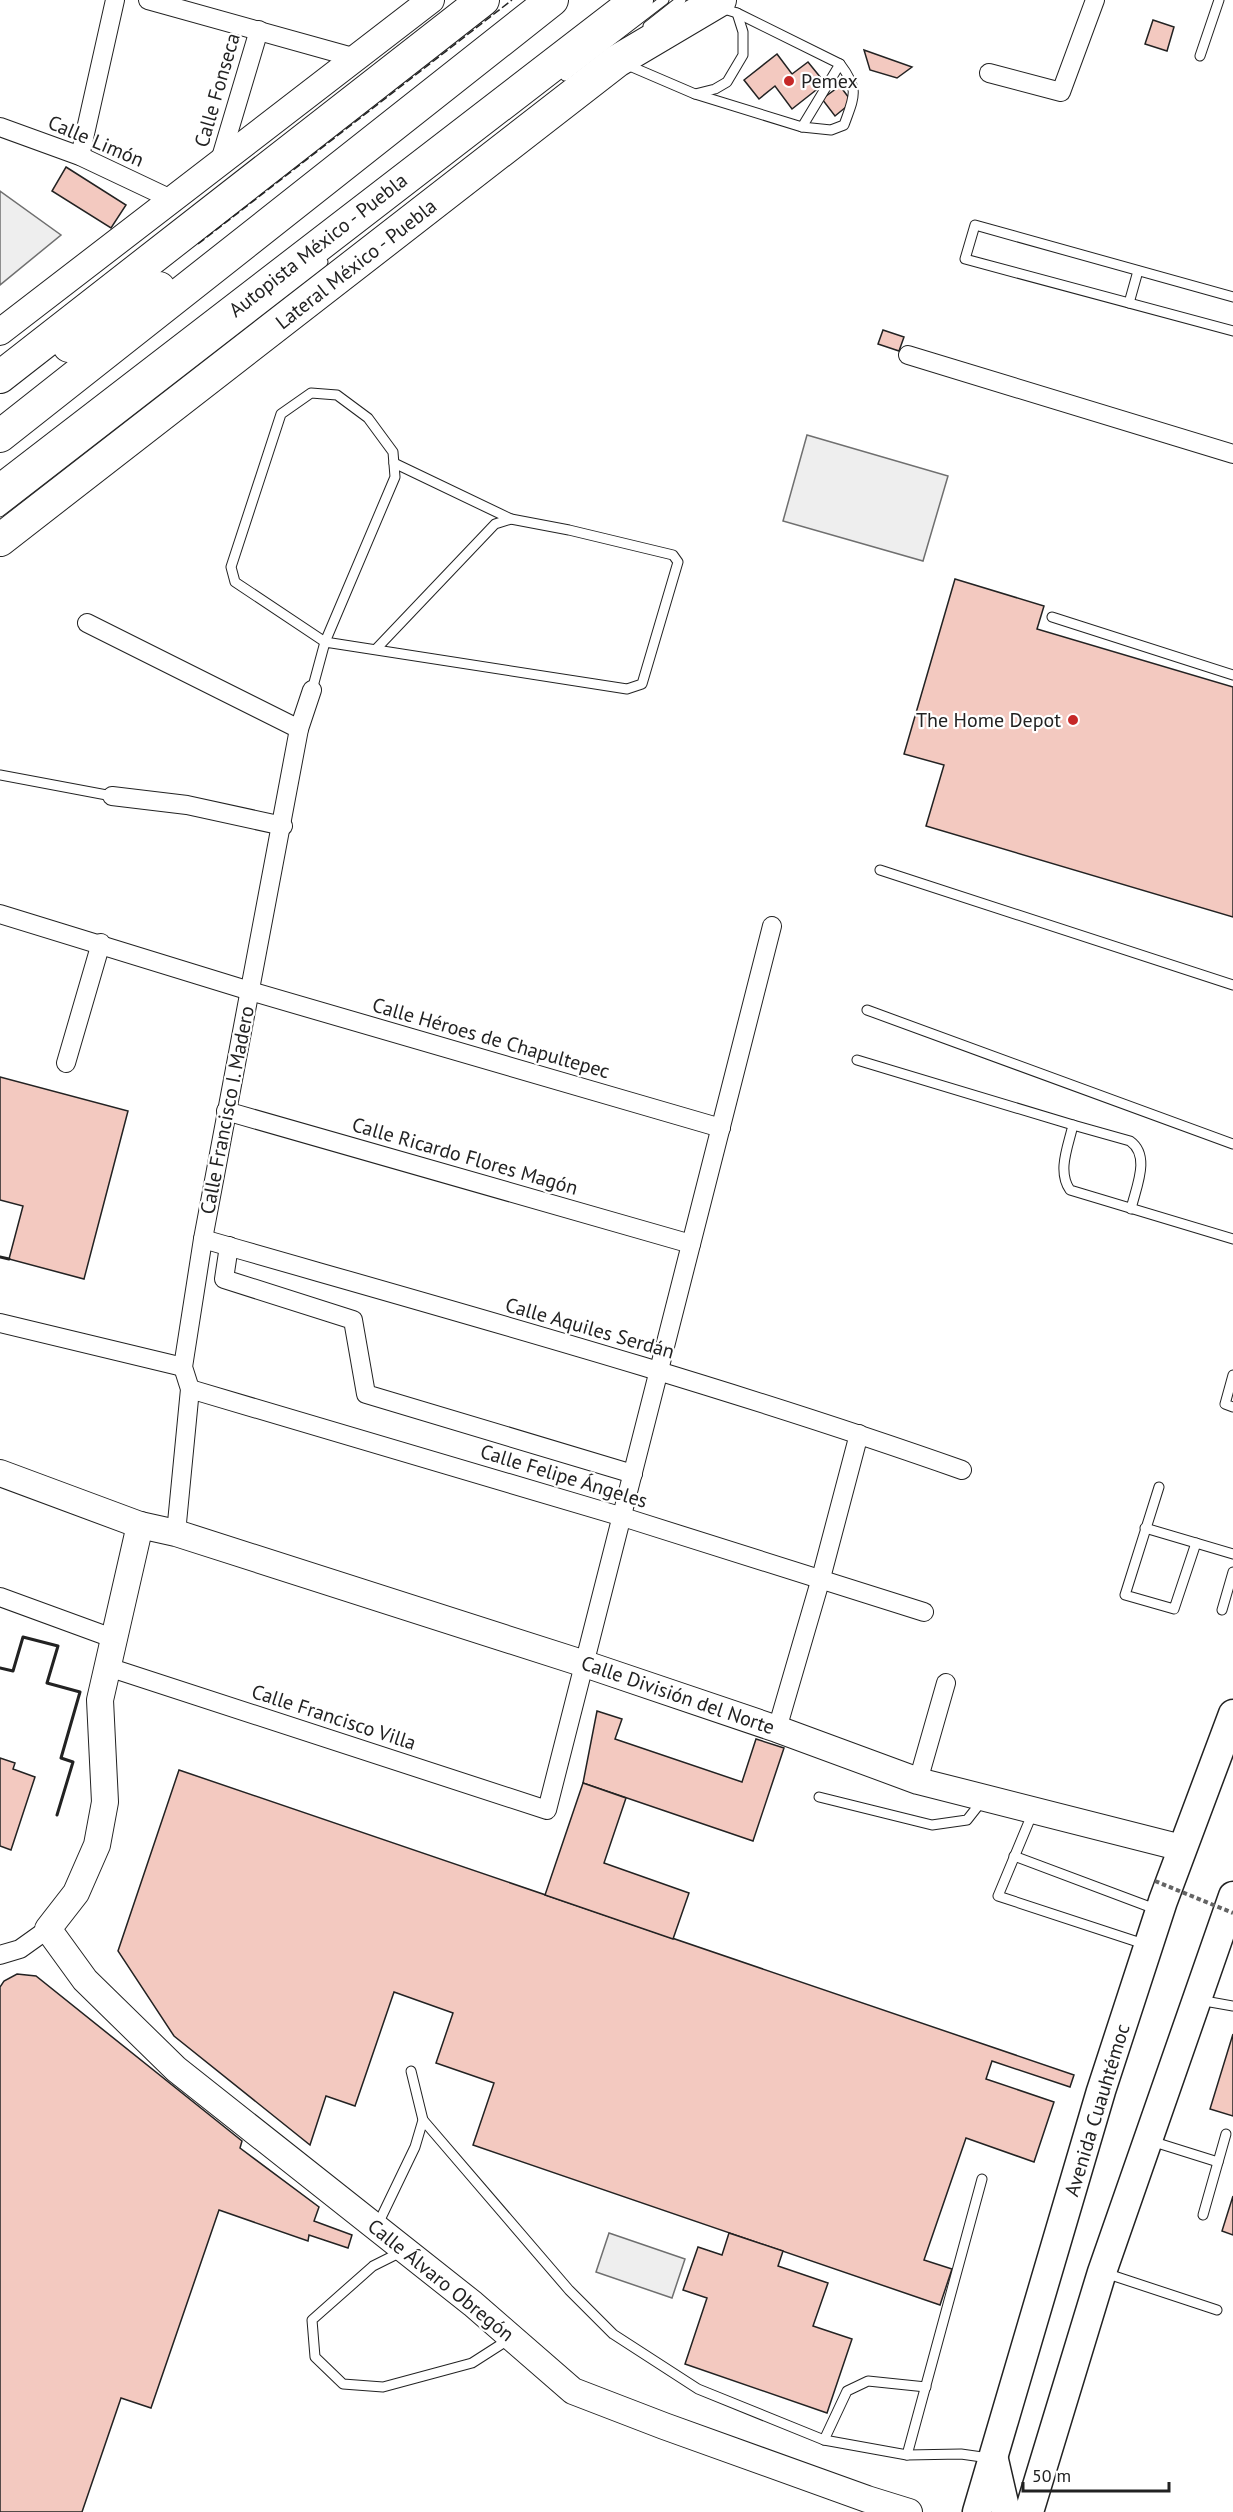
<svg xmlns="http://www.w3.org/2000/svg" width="1233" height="2512" font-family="'PT Sans',sans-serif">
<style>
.park{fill:#eee;stroke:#6f6f6f;stroke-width:1.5}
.building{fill:#f3c9c0;stroke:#222;stroke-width:1.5}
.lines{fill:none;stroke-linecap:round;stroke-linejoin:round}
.lane-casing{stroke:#222;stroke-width:11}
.street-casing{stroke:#222;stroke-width:20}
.secondary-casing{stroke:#222;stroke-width:28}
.primary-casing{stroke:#222;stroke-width:31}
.highway-casing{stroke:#222;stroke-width:34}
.lane{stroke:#fff;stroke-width:9}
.street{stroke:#fff;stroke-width:18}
.secondary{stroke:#fff;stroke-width:26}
.primary{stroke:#fff;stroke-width:28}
.highway{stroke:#fff;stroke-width:32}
.path-bridge{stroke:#646464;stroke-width:4;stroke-dasharray:4.5 3;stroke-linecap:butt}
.fence{stroke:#222;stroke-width:1.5;stroke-dasharray:8 3;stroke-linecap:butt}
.wall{stroke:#222;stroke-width:3}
.poi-dot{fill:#c62828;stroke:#fff;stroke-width:2}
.labels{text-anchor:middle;stroke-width:4.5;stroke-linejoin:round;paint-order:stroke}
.poi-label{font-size:20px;fill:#222;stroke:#fff;text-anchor:start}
.street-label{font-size:20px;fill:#222;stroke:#fff}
</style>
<rect width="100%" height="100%" fill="#fff"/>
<!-- park -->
<g class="park">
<polygon points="0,191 61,235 0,285"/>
<polygon points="807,435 948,476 923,561 783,521"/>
<polygon points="609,2233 685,2259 672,2298 596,2272"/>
</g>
<!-- building -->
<g class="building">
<polygon points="1153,20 1174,27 1167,51 1145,44"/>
<polygon points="864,50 912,67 897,78 870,70"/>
<polygon points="777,54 792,74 808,62 825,83 792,109 775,86 759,99 744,80"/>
<polygon points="840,86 852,102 835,116 822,99"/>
<polygon points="66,167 126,205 111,228 52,191"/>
<polygon points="883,330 904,337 899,351 878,344"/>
<polygon points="955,579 1044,606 1037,629 1233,687 1233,917 926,826 944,765 904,754"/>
<polygon points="0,1077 128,1111 84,1279 9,1259 23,1206 0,1200"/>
<polygon points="597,1711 622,1719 615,1739 742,1782 756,1739 784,1748 753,1841 583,1783"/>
<polygon points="0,1758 15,1763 13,1769 35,1777 11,1850 0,1846"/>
<polygon points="179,1770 1074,2075 1070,2087 992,2061 986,2079 1054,2102 1034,2162 966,2138 924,2260 952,2269 940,2305 473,2145 494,2083 436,2063 453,2013 394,1992 355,2106 326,2096 310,2145 174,2036 118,1951"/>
<polygon points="583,1783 626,1798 604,1863 689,1893 673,1939 545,1895"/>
<polygon points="17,1974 36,1976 242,2141 240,2148 319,2207 314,2221 352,2235 348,2248 309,2235 308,2241 219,2210 151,2408 121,2398 82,2512 0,2512 0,1987 4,1981"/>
<polygon points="1233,2034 1233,2116 1210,2109"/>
<polygon points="1233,2196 1233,2235 1222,2231"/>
<polygon points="729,2233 783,2251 778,2266 828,2283 813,2326 852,2339 827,2413 685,2364 707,2298 683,2290 698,2247 722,2255"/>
</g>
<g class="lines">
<defs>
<g id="lane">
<polyline points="648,26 681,0"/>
<polyline points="1200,56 1219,0"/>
<path d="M625 64 695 94 802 127 831 130 844 125C854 97 860 90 840 64L737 13 721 8"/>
<polyline points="565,76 664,0"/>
<polyline points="695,94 715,89 727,82 743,55 743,32 737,13"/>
<polyline points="802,127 840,64"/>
<polyline points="1233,297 975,225 965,259 1233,331"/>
<polyline points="1129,303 1138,271"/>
<polygon points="311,393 337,395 368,418 393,452 395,477 325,642 235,582 231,567 281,414"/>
<polyline points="394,463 511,519"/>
<polyline points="0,512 323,262"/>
<polyline points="1052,617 1233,675"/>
<polyline points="312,690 325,642 627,689 642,684 678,562 673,555 569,530 511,519 495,524 377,648"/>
<polyline points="0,775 112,796"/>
<polyline points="880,870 1233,985"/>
<polyline points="867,1010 1233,1144"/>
<path d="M857 1060 1073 1125C1068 1147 1057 1171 1070 1190L1233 1239"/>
<path d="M1073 1125 1130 1141C1151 1156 1136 1187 1131 1209"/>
<polyline points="1233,1375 1225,1404 1233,1407"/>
<polyline points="1159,1487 1125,1595 1174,1609 1196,1543"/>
<polyline points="1145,1528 1233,1554"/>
<polyline points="1222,1610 1233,1572"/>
<polyline points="819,1797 932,1825 967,1820 978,1806 980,1799"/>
<polyline points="1033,1812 998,1896 1144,1944"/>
<polyline points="1014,1856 1158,1910"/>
<polyline points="1199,2000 1233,2006"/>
<polyline points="423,2120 569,2290 613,2334 698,2389 824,2440 907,2455 961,2454 989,2458"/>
<polyline points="1151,2141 1218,2162"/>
<polyline points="1203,2215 1226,2134"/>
<polyline points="377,2226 415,2147 423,2120 411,2071"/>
<polyline points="403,2251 373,2266 312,2320 315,2357 343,2384 383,2387 472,2363 511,2338"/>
<polyline points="1105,2273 1217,2310"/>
<polyline points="824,2440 847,2391 868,2381 926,2387"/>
<polyline points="907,2455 982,2179"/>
</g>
<g id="street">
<polyline points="148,0 356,58"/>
<polyline points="989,73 1061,92 1095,0"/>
<polyline points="0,127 80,156 173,200"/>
<polyline points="80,156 115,0"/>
<polyline points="219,164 259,30"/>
<polyline points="908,355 1233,454"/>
<polyline points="87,623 299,729"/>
<polyline points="112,796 187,805 283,826"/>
<polyline points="0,914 250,991 721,1128"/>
<polyline points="66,1063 101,943"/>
<polyline points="226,1111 691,1244"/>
<path d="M203 1239C457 1312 713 1382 962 1470"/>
<polyline points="229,1246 224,1279 353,1320 366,1394 633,1474"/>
<polyline points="0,1323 183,1367"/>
<polyline points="190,1389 623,1517 924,1612"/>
<polyline points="176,1533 190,1389 183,1367 203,1239 299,729 312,690"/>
<polyline points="0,1597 115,1639"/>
<polyline points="108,1667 547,1810 772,926"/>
<polyline points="777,1729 821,1578 859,1434"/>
<polyline points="918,1781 946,1683"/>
<polyline points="0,1955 20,1949 48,1929"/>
</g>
<g id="secondary">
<polyline points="0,332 431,0"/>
<polyline points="0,1473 140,1525 176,1533 585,1664 777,1729 918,1781 1182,1848"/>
<polyline points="140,1525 100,1700 105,1802 97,1845 76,1893 48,1929 85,1980 176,2069 473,2304 573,2391 664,2426 867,2499 909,2512"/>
</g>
<g id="primary">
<polyline points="994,2460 1006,2512"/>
<polyline points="977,2512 1101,2091 1163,1901 1233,1714"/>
<polyline points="1029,2512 1102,2272 1233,1896"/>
</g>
<g id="highway">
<polyline points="69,346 159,288"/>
<polyline points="0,377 483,0"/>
<polyline points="0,436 552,0"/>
<polyline points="0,491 637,0"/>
<polyline points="0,540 617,61 720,0"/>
</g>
</defs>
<!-- lane casing -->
<use href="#lane" class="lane-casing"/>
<!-- street casing -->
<use href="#street" class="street-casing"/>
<!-- secondary casing -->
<use href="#secondary" class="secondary-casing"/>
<!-- primary casing -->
<use href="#primary" class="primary-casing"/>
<!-- highway casing -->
<use href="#highway" class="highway-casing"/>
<!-- lane -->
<use href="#lane" class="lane"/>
<!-- street -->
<use href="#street" class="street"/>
<!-- secondary -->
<use href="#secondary" class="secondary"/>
<!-- primary -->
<use href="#primary" class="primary"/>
<!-- highway -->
<use href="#highway" class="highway"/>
<!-- path-bridge -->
<polyline class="path-bridge" points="1155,1881 1233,1913"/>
<!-- fence -->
<polyline class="fence" points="198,244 512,0"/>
<!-- wall -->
<g class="wall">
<polyline points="0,1257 9,1259"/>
<polyline points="0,1668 13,1671 23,1637 58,1646 47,1683 80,1692 61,1758 73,1762 57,1815"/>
</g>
</g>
<!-- markers -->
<g class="poi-dot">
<circle cx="789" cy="81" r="6"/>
<circle cx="1073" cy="720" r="6"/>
</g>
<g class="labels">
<!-- poi labels -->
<g class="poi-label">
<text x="801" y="88">Pemex</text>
<text x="1061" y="727" text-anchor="end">The Home Depot</text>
</g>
<!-- street labels -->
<g class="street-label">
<text transform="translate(217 90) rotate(-74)" y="7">Calle Fonseca</text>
<text transform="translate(96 141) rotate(23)" y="7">Calle Limón</text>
<text transform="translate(318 245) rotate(-38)" y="7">Autopista México - Puebla</text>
<text transform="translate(356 264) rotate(-38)" y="7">Lateral México - Puebla</text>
<text transform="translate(491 1038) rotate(16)" y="7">Calle Héroes de Chapultepec</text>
<text transform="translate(227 1110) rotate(-79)" y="7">Calle Francisco I. Madero</text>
<text transform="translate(465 1156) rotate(16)" y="7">Calle Ricardo Flores Magón</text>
<text transform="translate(590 1328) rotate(16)" y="7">Calle Aquiles Serdán</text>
<text transform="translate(564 1476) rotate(17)" y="7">Calle Felipe Ángeles</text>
<text transform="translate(678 1695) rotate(19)" y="7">Calle División del Norte</text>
<text transform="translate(334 1717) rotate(18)" y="7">Calle Francisco Villa</text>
<text transform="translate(1097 2110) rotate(-73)" y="7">Avenida Cuauhtémoc</text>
<text transform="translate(441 2280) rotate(39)" y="7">Calle Álvaro Obregón</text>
</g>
</g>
<!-- scale -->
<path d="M1023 2482v9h146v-9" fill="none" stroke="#222222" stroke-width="3"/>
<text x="1032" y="2482" font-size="18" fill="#222222" stroke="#ffffff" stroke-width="4.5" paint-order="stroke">50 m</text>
</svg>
